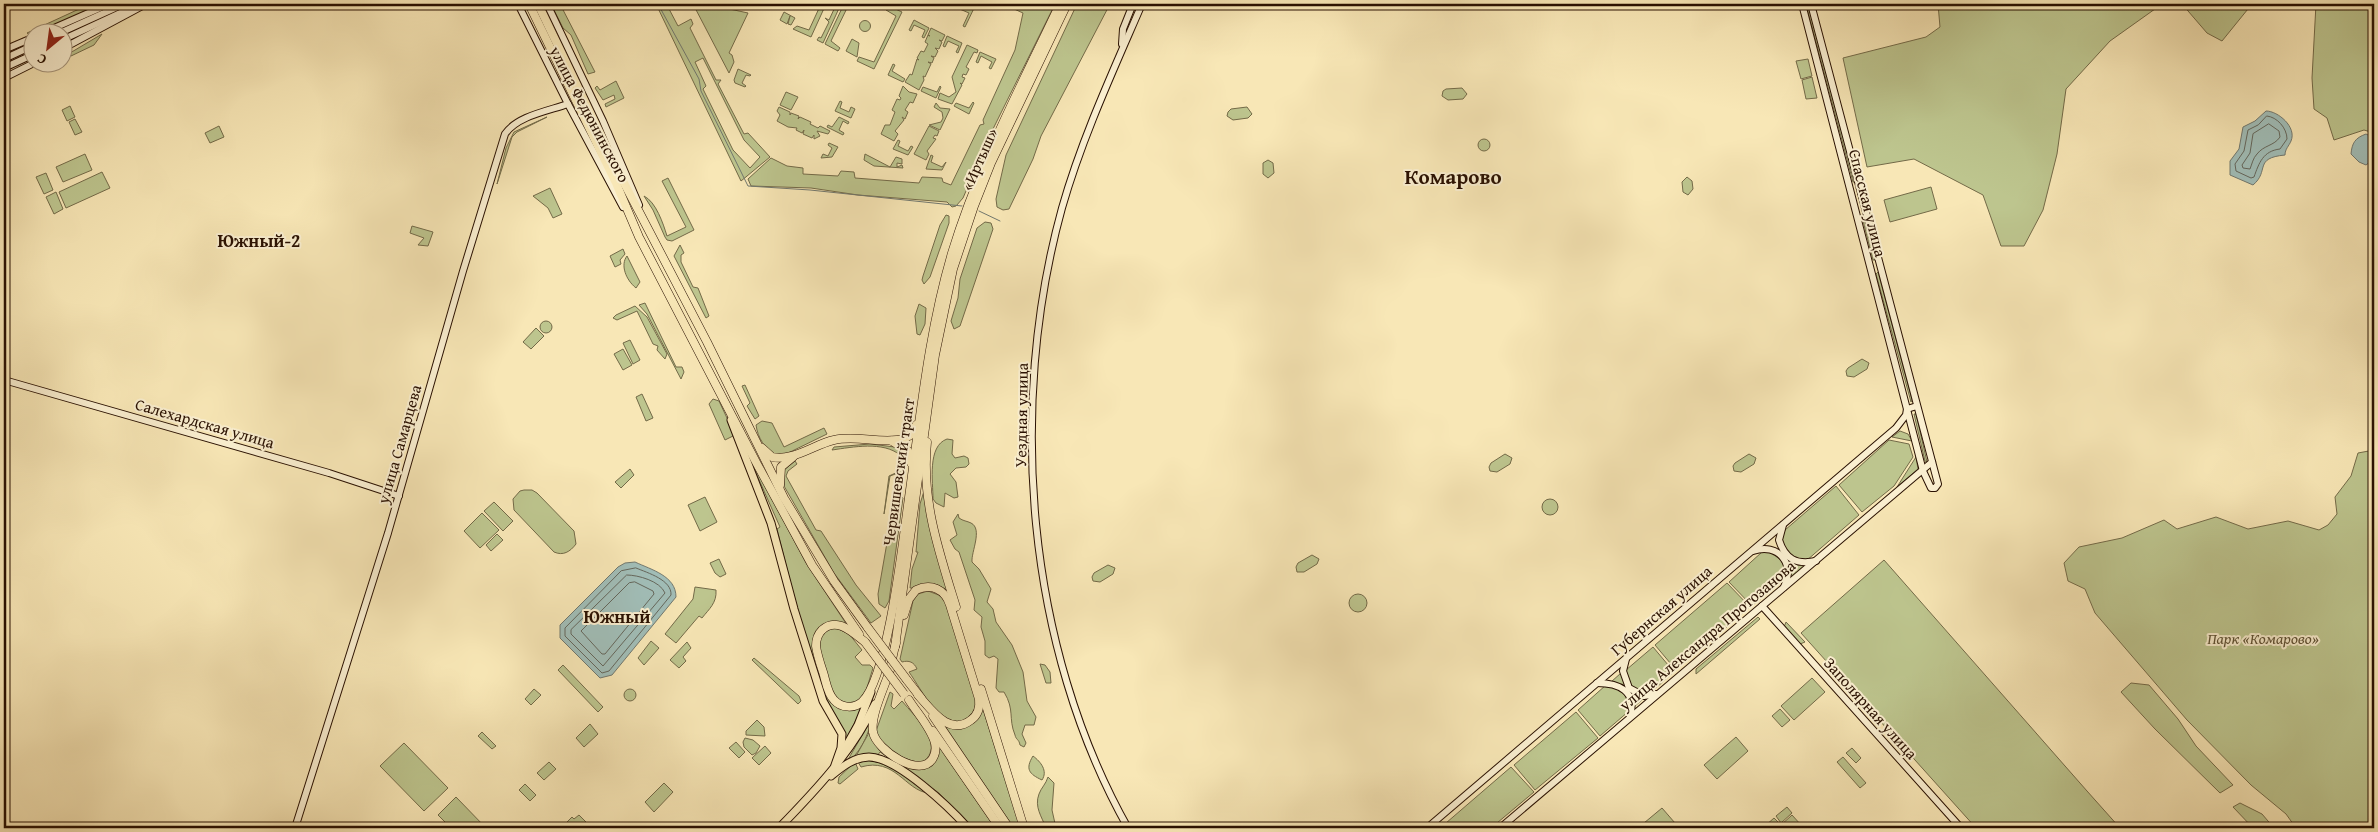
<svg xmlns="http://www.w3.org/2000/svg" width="2378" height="832" font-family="'Gentium Book Plus',serif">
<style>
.green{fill:#bdc58e;stroke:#736a48;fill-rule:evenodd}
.water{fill:#a1beb8;stroke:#71786f}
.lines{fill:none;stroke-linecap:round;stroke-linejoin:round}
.shore{stroke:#65675c;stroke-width:1}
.stream{stroke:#71786f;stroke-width:1}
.secondary-casing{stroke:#291001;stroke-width:8}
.primary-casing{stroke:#291001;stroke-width:9}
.highway-casing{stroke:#291001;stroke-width:9}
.secondary{stroke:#faefd0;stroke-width:6}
.primary{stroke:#f8e7b6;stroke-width:7}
.highway{stroke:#f8e7b6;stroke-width:8}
.highway-bridge-casing{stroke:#291001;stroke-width:9;stroke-linecap:butt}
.highway-bridge{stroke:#f8e7b6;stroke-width:8}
.labels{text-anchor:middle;stroke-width:4;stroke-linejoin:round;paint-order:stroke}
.street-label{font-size:16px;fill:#291001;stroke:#faefd0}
.park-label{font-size:16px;font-style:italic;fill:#5d4f32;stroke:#faefd0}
.neighbourhood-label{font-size:18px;font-weight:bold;fill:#291001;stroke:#faefd0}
.district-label{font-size:21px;font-weight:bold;fill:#291001;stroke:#faefd0}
</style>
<rect width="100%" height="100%" fill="#f8e7b6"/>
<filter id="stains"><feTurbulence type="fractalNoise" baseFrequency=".004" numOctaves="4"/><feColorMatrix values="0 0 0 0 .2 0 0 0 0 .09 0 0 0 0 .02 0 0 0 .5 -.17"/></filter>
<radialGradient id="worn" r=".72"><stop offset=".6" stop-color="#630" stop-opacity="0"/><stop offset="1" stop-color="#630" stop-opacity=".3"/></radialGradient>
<!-- green -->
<g class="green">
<polygon points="90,4 95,4 91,9 37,32 30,35 27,33"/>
<polygon points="551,4 560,4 595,72 588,74 571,35 563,28"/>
<path d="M656 4H674L668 7 678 26 691 19 693 24 690 28 716 80H721L718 84 744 134 748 133 770 157 741 181ZM703 58 744 140 760 157 750 168 733 150 703 89 706 86 695 62Z"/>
<polygon points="693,4 722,4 725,8 748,13 729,53 732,55 734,62 729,73"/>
<polygon points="821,4 826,4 811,37 793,29 797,26 809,30"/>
<polygon points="834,4 841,4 823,43 817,40 819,37 821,38 829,22 825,18 829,20 836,5"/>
<polygon points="844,4 849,4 831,41 840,48 838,51 825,44"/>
<polygon points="948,4 976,4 965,27 963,26 969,13"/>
<polygon points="1003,4 1055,4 991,133 963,198 956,206 952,207 947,202 858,195 811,188 751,186 748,179 771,158 787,166 803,168 803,174 838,176 841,171 854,172 855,178 919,183 922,177 942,178 943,182 951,185 980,125 984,124 983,120 1015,50 1023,13"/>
<polygon points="1077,4 1110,4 1041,136 1033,159 1009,209 1003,210 997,207 996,199 1006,155"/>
<polygon points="1806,4 1809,4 1856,182 1853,182"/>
<polygon points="1938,4 2162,4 2110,41 2066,89 2057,154 2043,210 2024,246 2001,246 1983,195 1914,159 1867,167 1843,58 1926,37 1940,27"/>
<polygon points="2182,4 2252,4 2222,41 2207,33"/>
<polygon points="2316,4 2374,4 2374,133 2364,130 2334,140 2327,118 2314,109 2312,78"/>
<polygon points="889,6 902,12 874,69 857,61 859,57 874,62 896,16 886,10"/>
<polygon points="784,12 795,18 791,25 788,24 790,16 787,24 780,20"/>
<polygon points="914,20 929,28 924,38 922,37 925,30 914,25 911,31 909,30"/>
<circle cx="865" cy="26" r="5.5"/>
<polygon points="931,28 945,35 942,41 939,40 942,42 939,49 935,48 938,51 935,57 931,56 934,58 932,63 928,62 931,64 925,77 923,76 924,80 919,90 905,82 910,74 912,75 917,59 919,60 917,58 921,51 924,52 928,44 925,42 928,35 930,36 928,35"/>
<polygon points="102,34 94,45 71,56 70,53"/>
<polygon points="947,36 962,43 958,53 956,52 959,46 948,41 945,47 943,46"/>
<polygon points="852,39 859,43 857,57 846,51"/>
<polygon points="967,45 978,50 977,53 974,52 966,67 969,69 966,75 963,74 962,77 965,78 962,84 960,83 962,85 953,102 952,104 938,99 940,93 949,97 956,92 952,77"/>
<polygon points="980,52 996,59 991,69 989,68 992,62 981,56 978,63 976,62"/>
<polygon points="1808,59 1812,76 1801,79 1796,61"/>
<polygon points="893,64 895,65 892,71 905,79 903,82 888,75"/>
<polygon points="738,69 751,75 750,76 746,75 742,83 746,86 745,87 735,83 734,80"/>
<polygon points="1812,77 1817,98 1806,99 1802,80"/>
<polygon points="616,81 624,98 606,107 605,104 615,99 614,95 603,100 595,88 597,86 600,90"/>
<polygon points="903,86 909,92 917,94 913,103 910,102 905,110 908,112 905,119 902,117 904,120 895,131 898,134 894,141 881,134 885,125 890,125 895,112 892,110 897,99 900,100 901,98 899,96"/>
<polygon points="940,86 941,87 936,98 921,91 923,87 937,92"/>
<polygon points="1462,88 1467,94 1463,99 1448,100 1442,96 1443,91 1446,89"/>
<polygon points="786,92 798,97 791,110 780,105"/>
<polygon points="840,101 842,102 840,108 849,112 851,107 855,109 851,118 835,111"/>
<polygon points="973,102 974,103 969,114 954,106 956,103 969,108"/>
<polygon points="936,103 940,108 950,109 940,130 929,125 941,122 943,118 942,112 934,107"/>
<polygon points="70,106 75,117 67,121 62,110"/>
<polygon points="779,107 790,112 790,115 791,113 799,116 798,119 800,117 811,122 810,124 818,128 820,126 830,131 828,134 817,131 820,136 814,139 814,135 812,138 803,134 804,130 802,133 796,130 797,128 788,127 777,121 780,115 777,111"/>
<polygon points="1247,107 1252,114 1248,118 1233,120 1227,116 1228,112 1231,109"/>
<polygon points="547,117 517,132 512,137 497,184 506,148 514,132"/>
<polygon points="839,117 849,122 848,124 843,121 839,130 844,133 843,135 827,127 828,125 832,127"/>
<polygon points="75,119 82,132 75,135 69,122"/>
<polygon points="219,126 224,137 210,143 205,133"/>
<polygon points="929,126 939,131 937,136 935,135 933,138 936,139 927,151 929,154 926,160 914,154"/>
<circle cx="1484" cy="145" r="6"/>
<polygon points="898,140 900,141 898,146 908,151 911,146 913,147 908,155 893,149"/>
<polygon points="829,143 838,147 832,157 821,158 823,154 828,156 832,148 828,145"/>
<polygon points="85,154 92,170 63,182 56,167"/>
<polygon points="865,154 890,167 896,157 902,159 902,164 897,163 897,167 902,165 903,168 874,166 864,160"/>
<polygon points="931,155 933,156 931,162 942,167 946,162 942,170 926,169"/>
<polygon points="1268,160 1273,163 1274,173 1268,178 1263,174 1263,163"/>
<polygon points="102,172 110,188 66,208 59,192"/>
<polygon points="46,173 53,190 44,194 36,177"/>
<polygon points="1687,177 1692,181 1693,189 1688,195 1683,192 1682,182"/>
<path d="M668 178 694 230 672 241 667 240 665 237 653 210 644 196C656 202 663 223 667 236L686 227 662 181Z"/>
<polygon points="1931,187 1937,209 1890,222 1884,200"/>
<polygon points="550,188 562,214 553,218 548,208 533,196"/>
<polygon points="56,192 63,209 54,214 46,197"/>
<polygon points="946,215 949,216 949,223 930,277 924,284 922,280 923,276 940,225"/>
<polygon points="1863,221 1866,221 1875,260 1873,260"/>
<polygon points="985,222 991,223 993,229 960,326 954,329 951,321 958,298 960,279 977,228"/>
<polygon points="412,226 433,232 428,246 418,245 424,238 410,233"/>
<polygon points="680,245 684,253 681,255 681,262 693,287 698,288 709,316 706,318 674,256"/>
<polygon points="623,249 625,254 620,260 621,264 615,267 610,256"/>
<path d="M627 256 640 282 636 288C626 280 620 265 627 256Z"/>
<polygon points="1878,272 1912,400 1911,402 1876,274"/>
<polygon points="645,303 676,367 682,367 684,372 681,379 647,314 639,305"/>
<polygon points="919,304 926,308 925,324 920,335 917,334 915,316"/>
<polygon points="635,306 647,317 667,354 665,359 657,350 658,346 653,344 637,311 617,320 613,318 616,315"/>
<circle cx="546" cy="327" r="6"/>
<polygon points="536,328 544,336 531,349 523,342"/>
<polygon points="630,340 640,360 633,364 623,343"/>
<polygon points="623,349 632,365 623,370 614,354"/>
<polygon points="1862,359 1869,363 1867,369 1854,377 1847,376 1846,371 1848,368"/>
<polygon points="745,385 759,416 755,419 747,406 750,403 742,386"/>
<polygon points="642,394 653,418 646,421 636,397"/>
<polygon points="713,399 719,401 734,433 733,436 725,440 709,404"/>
<polygon points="1914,414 1916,414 1927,462 1925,461"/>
<path d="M762 421 772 423 784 447 824 428 827 434 784 455 776 456C765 448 758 439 756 425Z"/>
<polygon points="1900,431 1908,434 1912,441 1892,437"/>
<path d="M947 439 953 440 952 454 955 458 964 456 968 458 969 464 966 467 956 468 950 474 956 482 958 497 954 498 945 493 944 507 936 503 933 499C933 482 927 446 947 439Z"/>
<polygon points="1889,440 1909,444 1913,457 1894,486 1862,512 1839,485"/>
<path d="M870 444 895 447 906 456 902 485 898 487V473L890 476 884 514 889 476 900 471V455C883 441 853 447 832 450L834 447Z"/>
<path d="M744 446 806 563 847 625 843 623 815 636 837 707 865 702 845 742C813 674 795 602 777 529L780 527Z"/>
<polygon points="2374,450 2374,828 2296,828 2286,814 2251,785 2187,720 2095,613 2085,589 2068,581 2064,563 2079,547 2122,538 2164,520 2177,529 2216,517 2248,529 2288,521 2319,530 2328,525 2337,514 2335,497 2351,476 2358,453"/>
<polygon points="1505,454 1512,458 1510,464 1497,472 1490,471 1489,467 1491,463"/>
<polygon points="1749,454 1756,458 1754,464 1741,472 1734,471 1733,466 1735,463"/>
<polygon points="1916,457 1918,469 1897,487"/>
<polygon points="795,461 797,464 788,471 786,476 816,530 821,531 856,585 881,616 871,623 834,573 784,486 784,470"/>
<polygon points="630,469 634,475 621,488 615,482"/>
<polygon points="1836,486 1859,515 1806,561 1790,557 1781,540 1785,530"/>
<path d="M524 490H532L537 493 574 531 576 544C570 552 563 556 554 552L514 510 513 499 520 491Z"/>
<path d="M924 491 948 592C932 577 925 588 910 588L912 569 918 552H916L920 504Z"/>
<polygon points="899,494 903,498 889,601 885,608 879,604 878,594 895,497"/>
<polygon points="705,497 717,522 700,531 688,505"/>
<circle cx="1550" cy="507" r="8"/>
<polygon points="494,502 513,521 503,531 484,511"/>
<polygon points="482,513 499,530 480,548 464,531"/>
<path d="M958 514 959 518C963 521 967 521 971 523 983 529 971 552 972 562L979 569 991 589 987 602 993 609 996 622 1012 645 1023 672 1027 701 1036 717 1034 725H1025L1022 734 1026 743 1024 747 1020 745C1019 739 1016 740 1015 735 1008 718 1015 710 1004 692H999L996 688 998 659 994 656 989 658 985 655V641L981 627 982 617 974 610 975 600 959 552 955 549 950 540 957 535 953 522Z"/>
<polygon points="497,534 503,540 491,551 486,545"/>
<path d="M1766 551C1780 557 1786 563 1785 578L1752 606 1729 582 1762 552Z"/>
<polygon points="1312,555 1319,559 1317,564 1304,572 1297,572 1296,567 1298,563"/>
<polygon points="719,559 726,574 720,577 715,573 710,563"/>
<polygon points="1884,560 2087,791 2120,828 1976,828 1801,633"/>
<polygon points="1789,561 1796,565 1805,566 1790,578 1791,570"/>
<polygon points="1108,565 1115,568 1113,574 1100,582 1093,581 1092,577 1094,573"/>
<polygon points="1727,583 1750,607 1676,670 1655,645"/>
<path d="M695 587 716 590C717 603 709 609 702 618L699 616 676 643 665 634 693 599Z"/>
<path d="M928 591 944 597 975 695C976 704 976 714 967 719 941 732 922 690 909 672L917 669C914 662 909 660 902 662L900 659 913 601 918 594Z"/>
<circle cx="1358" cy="603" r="9"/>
<polygon points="1758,617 1760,619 1696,674 1696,669"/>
<polygon points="1786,622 1805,642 1800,644 1784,627"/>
<polygon points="836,628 849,634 862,650 855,657 862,665 870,665 873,668 865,694 858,702 843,704 832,694 819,648 820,637 827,629"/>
<polygon points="651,641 659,648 644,665 638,658"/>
<polygon points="687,642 691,648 683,657 686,661 679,668 670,660"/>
<path d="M1653 647 1674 672 1649 694C1633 691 1629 685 1626 670Z"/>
<polygon points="754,658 799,696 801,701 798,704 752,660"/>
<polygon points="1040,664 1045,665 1050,672 1051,683 1046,683"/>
<polygon points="563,665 603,707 598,712 558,670"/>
<path d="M1621 673C1624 686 1631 695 1644 698L1634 707C1631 694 1626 684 1611 682Z"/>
<polygon points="1812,678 1825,692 1794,720 1781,706"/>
<polygon points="2131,683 2149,685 2178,719 2196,746 2233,785 2220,793 2155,729 2121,692"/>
<path d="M1606 685C1623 691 1628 692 1629 711L1600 736 1578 710Z"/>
<polygon points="534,689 541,695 531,705 525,699"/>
<circle cx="630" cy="695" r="6"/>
<path d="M890 692 893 694 891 706 894 709 902 701C915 717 947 745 922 763 904 760 883 750 876 731Z"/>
<polygon points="982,706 1021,828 1014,828 945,726 960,728"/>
<polygon points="1780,709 1790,720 1782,727 1772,716"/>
<polygon points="1576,712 1598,738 1535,790 1514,765"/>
<polygon points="757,720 764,727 765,736 746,735 746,731"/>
<path d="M871 720C869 735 859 755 846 763Z"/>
<polygon points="590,724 598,734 584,747 576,738"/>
<path d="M870 731C871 736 872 741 876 745 886 756 914 775 928 767L939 746 995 828H973L939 793 880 752 877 756H856Z"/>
<polygon points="482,732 496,746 492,749 478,736"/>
<polygon points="1736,737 1748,751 1717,779 1704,765"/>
<polygon points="745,738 753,740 760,746 756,753 752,755 744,747 743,742"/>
<polygon points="736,742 745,752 739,758 729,748"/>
<polygon points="404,743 448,788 424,811 380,766"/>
<polygon points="765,746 771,753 759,765 752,758"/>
<polygon points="1852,748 1861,758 1856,763 1846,753"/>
<path d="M1033 756C1041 762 1048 771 1042 780 1029 774 1025 769 1033 756Z"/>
<polygon points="1843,757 1866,783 1860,788 1837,762"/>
<path d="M863 760C882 760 915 778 928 793 905 790 895 757 861 767L858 762Z"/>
<polygon points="549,762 556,769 544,780 537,773"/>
<polygon points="855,762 858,769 840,784 838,783 839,777"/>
<polygon points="1511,767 1534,792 1491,828 1451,828 1446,823"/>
<path d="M1048 777 1054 783 1052 810 1056 828H1046C1042 817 1034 807 1039 794 1041 788 1046 784 1048 777Z"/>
<polygon points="664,783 673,792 654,812 645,802"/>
<polygon points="525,784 536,795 530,801 519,790"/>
<polygon points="456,797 486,828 451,828 438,815"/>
<polygon points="2240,803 2262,814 2274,828 2253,828 2233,807"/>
<polygon points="1787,807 1792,813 1781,823 1776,816"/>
<polygon points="1662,808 1675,823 1669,828 1638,828"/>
<polygon points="579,815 592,828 565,828 563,826 572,817 574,819"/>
<polygon points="1792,815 1801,825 1797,828 1767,828 1765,826 1774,818 1781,825"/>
</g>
<!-- water -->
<g class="water">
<path d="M2266 111C2278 111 2297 127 2291 141 2289 146 2285 149 2285 155 2253 158 2270 171 2253 185L2230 175V161L2239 149 2243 127 2255 121Z"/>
<path d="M2366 134 2374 138V159L2366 165 2359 162 2351 154C2352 143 2355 138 2366 134Z"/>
<path d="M635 562C652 570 676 576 676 597L612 675 600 678 560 638V625L618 567 625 563Z"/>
</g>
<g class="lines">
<!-- shore -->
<g class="shore">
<path d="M2267 116C2277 117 2287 128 2287 139L2280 149C2263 151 2259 163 2254 177L2251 178 2236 171 2235 164 2244 151 2248 130 2258 125Z"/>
<path d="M2269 124 2279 131 2280 137C2274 146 2264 145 2257 154 2253 158 2252 164 2250 169L2243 168 2242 165 2250 153 2253 134Z"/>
<path d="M636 568C648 573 672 580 671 595L609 671 602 673 565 636V628L621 571Z"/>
<path d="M627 575C638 575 660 581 665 593L603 666 571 634V630Z"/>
<polygon points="635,582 653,591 654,594 605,654 602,654 581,631 629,583"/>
</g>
<!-- stream -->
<g class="stream">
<polyline points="658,4 699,79 701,91 748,186 810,190 962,206"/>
<polyline points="979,211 1000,221"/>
</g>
<defs>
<g id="secondary">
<polyline points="518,4 568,104 623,207"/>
<polyline points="547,4 603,121 639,205"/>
<polyline points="1802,4 1923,471 1931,488 1935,488 1938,484 1811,4"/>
<polyline points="45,32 109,4"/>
<polyline points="62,32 124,4"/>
<polyline points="62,40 129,9"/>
<polyline points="1122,44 1123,29 1133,4"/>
<polyline points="62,49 146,4"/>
<polyline points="4,50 32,38"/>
<polyline points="4,59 32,46"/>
<polyline points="4,68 32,55"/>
<polyline points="4,78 36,62"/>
<polyline points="4,380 329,473 399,496"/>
<path d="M1783 525 1779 540C1785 559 1796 565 1816 561"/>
<path d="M1753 551C1778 542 1796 564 1784 587"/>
<polyline points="1762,606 1961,828"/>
<polyline points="1626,659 1623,671 1629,688 1644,696 1656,694"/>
<path d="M1597 683C1619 683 1637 691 1630 716"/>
<path d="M295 828 388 533 463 271 505 134C517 116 548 111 568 104"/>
<path d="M1128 828C1026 647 1007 407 1062 208 1082 138 1113 71 1142 4"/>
<polyline points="1427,828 1896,428 1906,415 1907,409 1917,406"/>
<polyline points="1500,828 1932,462"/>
</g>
<g id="primary">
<polyline points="731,420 771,523 794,609 823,701 842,734 841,748 835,765"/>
<polyline points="844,750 858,725 871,692"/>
<path d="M831 776C842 767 854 757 869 757 897 757 950 808 968 828"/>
<path d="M779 828C816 790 852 752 875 704"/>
</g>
<g id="highway">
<polyline points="529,4 616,183 639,237 757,464 812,565 859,634"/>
<polyline points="538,4 622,179 707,342 784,498 834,581 868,628"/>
<polyline points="892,441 908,451 911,463"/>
<path d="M927 442C921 500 939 552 956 607"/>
<path d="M762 448 772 457C792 462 815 444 834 440 857 435 881 444 904 439L912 434 916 425"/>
<polyline points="780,485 781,467 793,457"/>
<path d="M904 615 909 599 916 590C931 583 945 589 950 605L979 699C980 707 978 715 971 720 949 737 931 709 918 695"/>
<path d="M865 642C853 633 837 616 822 630 818 634 816 640 816 646 817 654 820 663 823 672 826 681 827 693 834 700 841 708 854 709 862 702 889 676 904 532 910 490 921 411 929 331 952 253 978 167 1021 86 1060 4"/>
<path d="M896 643C893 652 892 661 890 670 885 686 870 716 873 732 876 750 921 780 933 758 936 753 936 748 935 743 931 728 917 713 909 700"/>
<polyline points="895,647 935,355 953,269 974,206 991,163 1067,4"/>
<polyline points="907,680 921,698"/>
<polyline points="981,689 1024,828"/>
<polyline points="933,716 1009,828"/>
<polyline points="933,731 1000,828"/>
</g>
</defs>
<!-- secondary casing -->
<use href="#secondary" class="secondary-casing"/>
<!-- primary casing -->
<use href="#primary" class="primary-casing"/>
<!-- highway casing -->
<use href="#highway" class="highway-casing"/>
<!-- secondary -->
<use href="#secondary" class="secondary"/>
<!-- primary -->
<use href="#primary" class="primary"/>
<!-- highway -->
<use href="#highway" class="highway"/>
<defs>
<g id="highway-bridge">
<polyline points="868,628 907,680"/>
<polyline points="865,642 904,694"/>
</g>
</defs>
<!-- highway-bridge casing -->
<use href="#highway-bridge" class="highway-bridge-casing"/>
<!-- highway-bridge -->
<use href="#highway-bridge" class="highway-bridge"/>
</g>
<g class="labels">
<!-- street labels -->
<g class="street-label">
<text transform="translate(590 114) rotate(62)" y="6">улица Федюнинского</text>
<text transform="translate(979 159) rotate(-66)" y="6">«Иртыш»</text>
<text transform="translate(1868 203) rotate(76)" y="6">Спасская улица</text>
<text transform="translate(1021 415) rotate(-89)" y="6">Уездная улица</text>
<text transform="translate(205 423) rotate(16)" y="6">Салехардская улица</text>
<text transform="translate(399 444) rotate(-74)" y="6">улица Самарцева</text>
<text transform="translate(898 472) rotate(-82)" y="6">Червишевский тракт</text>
<text transform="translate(1661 610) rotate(-41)" y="6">Губернская улица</text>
<text transform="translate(1707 635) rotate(-40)" y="6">улица Александра Протозанова</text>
<text transform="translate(1871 708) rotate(48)" y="6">Заполярная улица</text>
</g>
<!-- park labels -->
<g class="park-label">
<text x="2263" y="644">Парк «Комарово»</text>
</g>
<!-- neighbourhood labels -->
<g class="neighbourhood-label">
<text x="259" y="247">Южный-2</text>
<text x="617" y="623">Южный</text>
</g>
<!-- district labels -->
<g class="district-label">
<text x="1453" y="184">Комарово</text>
</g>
</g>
<!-- margin -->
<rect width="2378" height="832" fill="none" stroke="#f8e7b6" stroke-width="20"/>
<rect x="5" y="5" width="2368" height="822" fill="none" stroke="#291001" stroke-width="2.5"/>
<rect x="10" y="10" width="2358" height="812" fill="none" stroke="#291001"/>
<!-- north arrow -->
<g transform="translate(48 48) rotate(209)"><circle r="24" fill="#faefd0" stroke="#a6967d"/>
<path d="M0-4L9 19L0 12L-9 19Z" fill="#8f2418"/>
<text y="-8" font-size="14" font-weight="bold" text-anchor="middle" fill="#291001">С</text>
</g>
<rect width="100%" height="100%" filter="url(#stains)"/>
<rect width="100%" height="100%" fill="url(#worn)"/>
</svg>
